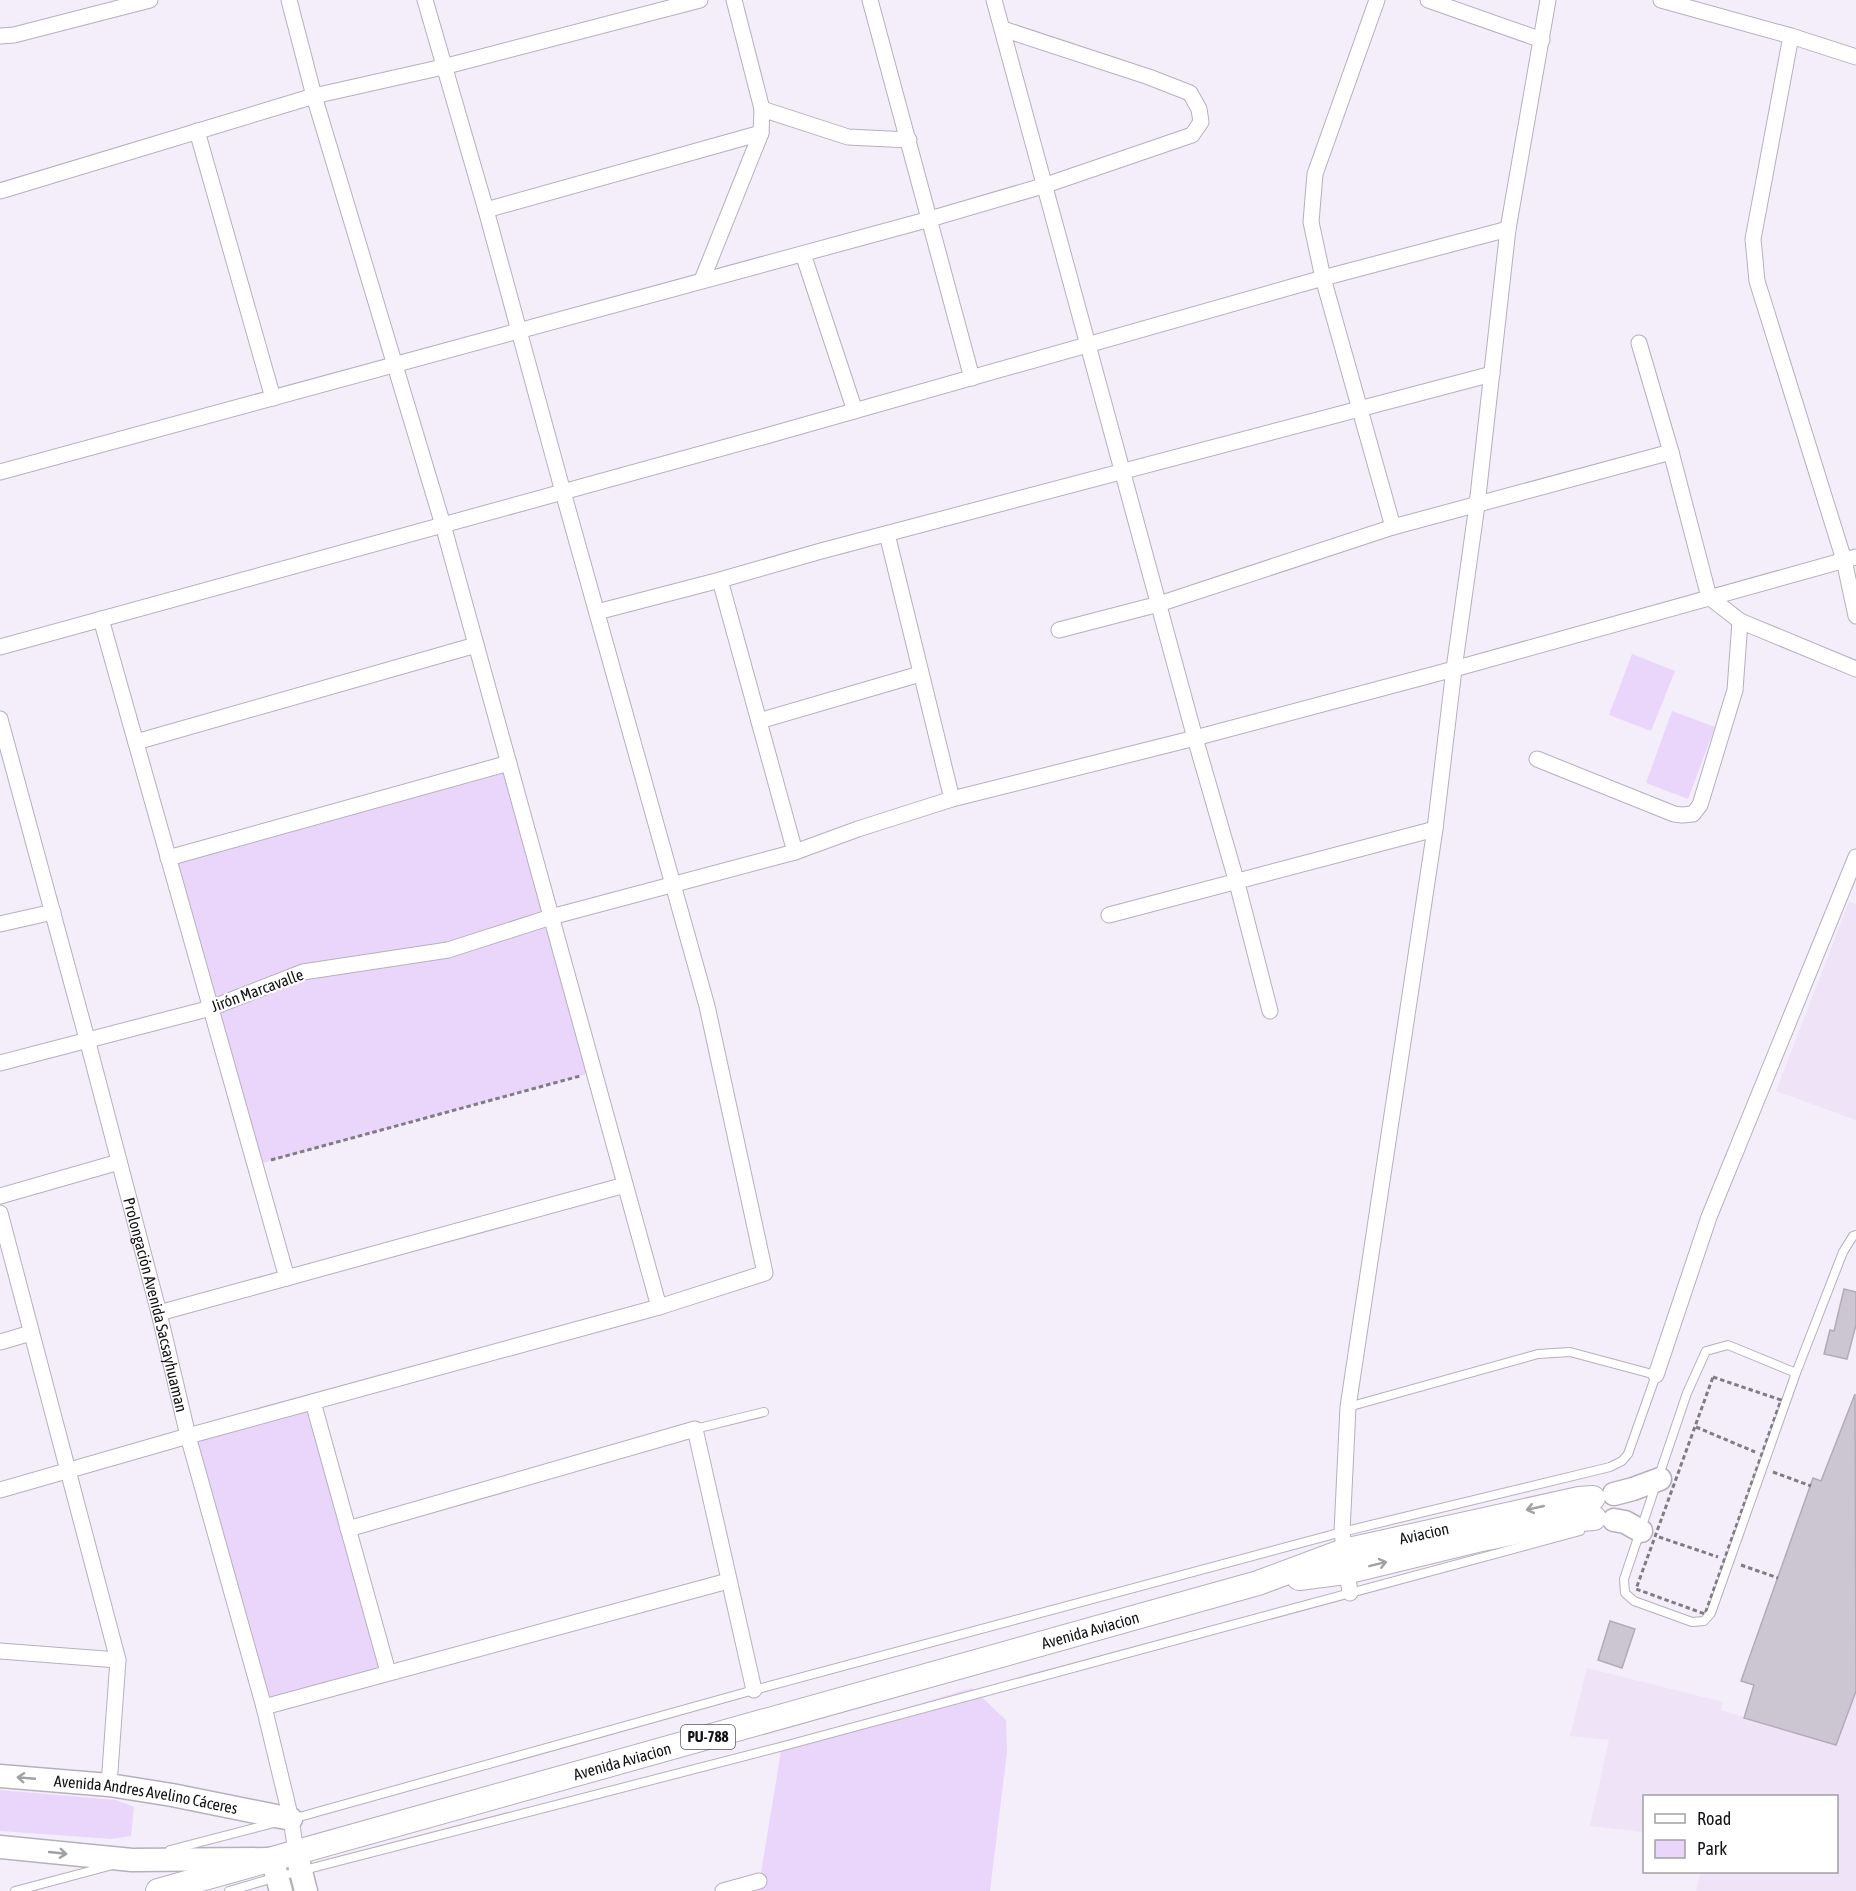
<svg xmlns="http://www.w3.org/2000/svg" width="1856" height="1891" font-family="'Asap Condensed',sans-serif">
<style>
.built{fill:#eee3f7}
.green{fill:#ead6fb}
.building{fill:#ccc5d2;stroke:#b3acb8;stroke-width:1.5}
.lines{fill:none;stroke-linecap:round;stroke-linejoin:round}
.lane-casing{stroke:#b6b0bc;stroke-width:10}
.street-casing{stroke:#b6b0bc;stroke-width:17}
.secondary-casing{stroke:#b6b0bc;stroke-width:25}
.primary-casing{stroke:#b6b0bc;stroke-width:26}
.path{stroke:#807c84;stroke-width:3;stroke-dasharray:4.5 3;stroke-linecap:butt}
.lane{stroke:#fff;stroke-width:8}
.street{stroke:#fff;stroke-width:15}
.secondary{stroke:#fff;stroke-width:22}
.primary{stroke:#fff;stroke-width:24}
.oneway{stroke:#a1a0a2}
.labels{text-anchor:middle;stroke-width:4.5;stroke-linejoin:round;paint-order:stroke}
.shield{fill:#fff;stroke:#5a595c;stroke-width:1.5}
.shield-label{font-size:15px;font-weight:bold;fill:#141216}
.street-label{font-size:16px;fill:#141216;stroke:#fff}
</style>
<rect width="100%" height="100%" fill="#f4eefa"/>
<!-- built -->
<g class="built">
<polygon points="1849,902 1856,904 1856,1120 1776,1091"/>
<polygon points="1856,1402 1856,1891 1696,1891 1701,1872 1836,1872 1836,1796 1644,1796 1644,1832 1590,1826 1609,1740 1570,1736 1587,1668 1723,1702 1721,1710 1744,1717 1754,1685 1741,1681 1778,1578 1813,1478 1821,1481 1850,1407 1853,1409"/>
</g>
<!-- green -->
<g class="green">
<polygon points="1632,654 1675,671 1651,731 1609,715"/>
<polygon points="1672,711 1715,727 1688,799 1646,783"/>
<polygon points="509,763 594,1072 255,1165 168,858"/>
<polygon points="313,1402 388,1672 264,1707 188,1436"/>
<polygon points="972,1688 1006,1720 1007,1752 990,1891 758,1891 782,1745"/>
<polygon points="0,1790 116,1800 134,1807 131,1836 111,1839 0,1831"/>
</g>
<!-- building -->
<g class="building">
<polygon points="1844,1289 1856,1292 1856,1325 1847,1359 1824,1354 1830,1330 1834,1331"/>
<polygon points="1855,1394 1856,1691 1836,1745 1744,1718 1754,1685 1741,1681 1813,1478 1821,1481"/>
<polygon points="1610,1621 1635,1629 1622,1668 1598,1660"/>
</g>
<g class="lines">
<defs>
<g id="lane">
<polyline points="1796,1373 1728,1345 1706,1351 1687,1393 1624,1579 1625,1593 1634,1601 1692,1622 1704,1621 1711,1613 1796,1373 1843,1252 1853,1236 1856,1235"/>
<polyline points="695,1429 764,1412"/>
<polyline points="292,1819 754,1690 1342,1532 1610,1467 1622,1461 1628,1454 1656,1375 1570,1352 1538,1354 1348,1407"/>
<polyline points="170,1850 274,1823"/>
<polyline points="15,1891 109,1866"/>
<polyline points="229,1891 277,1877 780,1747 1580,1531 1580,1524"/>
</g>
<g id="street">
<polyline points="289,0 314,96 443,525 659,1307"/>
<polyline points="870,0 972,378"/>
<polyline points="994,0 1195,738 1237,883 1270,1011"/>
<polyline points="1377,0 1315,174 1311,222 1323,278 1393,527"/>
<polyline points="1428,0 1542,40"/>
<polyline points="1661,0 1791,36 1856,57"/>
<polyline points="0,36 14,35 150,0"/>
<polyline points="1791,36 1753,239 1757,281 1844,560 1856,616"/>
<polyline points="762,109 848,137 909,140"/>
<polyline points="197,131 273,398"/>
<polyline points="0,191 314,96 443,67 700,0"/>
<polyline points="486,210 761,133"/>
<polyline points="803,254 855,411"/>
<polyline points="702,280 761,133 762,109 734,0"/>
<polyline points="1639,343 1671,452 1709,597 1740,621 1856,669"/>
<polyline points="0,472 930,219 1046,185 1192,135 1201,122 1199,109 1190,93 1149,77 1003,29"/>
<polyline points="887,534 952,799"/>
<polyline points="720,580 795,852"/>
<polyline points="597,612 720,580 821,551 1492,374"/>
<polyline points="101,619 287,1278"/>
<polyline points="1059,630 1159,604 1393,527 1671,452"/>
<polyline points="0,647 766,436 1323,278 1508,229"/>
<path id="s1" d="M0 719 87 1039 159 1313 188 1436 264 1707 291 1819 296 1852"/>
<polyline points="759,721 920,674"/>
<polyline points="136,742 476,645"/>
<polyline points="1537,759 1674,814 1682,815 1693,814 1700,805 1735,690 1740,621"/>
<polyline points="168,858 509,763"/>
<polyline points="1109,915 1435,829"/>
<polyline points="0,924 53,912"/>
<polyline points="0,1063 211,1008 303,972 448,950 551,917 795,852 858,829 952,799 1195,738 1454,669 1856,557"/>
<polyline points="0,1196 119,1162"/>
<polyline points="0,1213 118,1660 109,1785"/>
<polyline points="159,1313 625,1185"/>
<polyline points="0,1342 31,1333"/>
<polyline points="1656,1375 1709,1217 1856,857"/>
<polyline points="313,1402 388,1672"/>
<polyline points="0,1490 188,1436 659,1307 765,1273 707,1006 563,492 486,210 425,0"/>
<polyline points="348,1529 695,1429 754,1690"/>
<polyline points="1350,1593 1342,1532 1348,1407 1435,829 1454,669 1477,505 1508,229 1548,0"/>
<polyline points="0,1651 118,1660"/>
<polyline points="264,1707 728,1581"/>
<polyline points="723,1891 759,1881"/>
</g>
<g id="secondary">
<polyline points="1614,1494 1633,1489 1660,1479"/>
<polyline points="1614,1520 1625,1522 1641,1531"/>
<path id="s2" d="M0 1776 109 1785 172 1795 291 1819"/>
<polyline points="0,1847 132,1860 272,1859 281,1891"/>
<polyline points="296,1852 306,1891"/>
</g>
<g id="primary">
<polyline points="1299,1578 1345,1572 1477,1540 1580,1519 1594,1518"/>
<path id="s3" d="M158 1891 1258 1583 1344 1551 1579 1499 1593 1498"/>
</g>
</defs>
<!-- lane casing -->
<use href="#lane" class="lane-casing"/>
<!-- street casing -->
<use href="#street" class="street-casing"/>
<!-- secondary casing -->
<use href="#secondary" class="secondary-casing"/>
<!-- primary casing -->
<use href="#primary" class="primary-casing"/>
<!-- path -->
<g class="path">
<polyline points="271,1160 580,1076"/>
<polygon points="1713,1377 1781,1400 1705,1614 1636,1589"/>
<polyline points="1696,1427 1755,1452"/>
<polyline points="1773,1472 1811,1486"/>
<polyline points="1659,1537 1718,1557"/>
<polyline points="1741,1565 1778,1578"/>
</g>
<!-- lane -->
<use href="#lane" class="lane"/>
<!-- street -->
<use href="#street" class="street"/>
<!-- secondary -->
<use href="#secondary" class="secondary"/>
<!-- primary -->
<use href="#primary" class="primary"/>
</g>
<!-- one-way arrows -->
<defs><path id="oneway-shaft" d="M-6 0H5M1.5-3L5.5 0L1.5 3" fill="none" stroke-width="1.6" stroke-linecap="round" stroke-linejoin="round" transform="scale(1.5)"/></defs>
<g class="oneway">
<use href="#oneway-shaft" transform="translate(1535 1508) rotate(167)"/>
<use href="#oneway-shaft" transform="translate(1378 1564) rotate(-14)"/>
<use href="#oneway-shaft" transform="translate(26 1778) rotate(-175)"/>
<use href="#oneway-shaft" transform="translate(58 1853) rotate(6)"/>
</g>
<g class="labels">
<!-- shield labels -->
<rect class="shield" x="681" y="1725" width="54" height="24" rx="4.5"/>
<g class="shield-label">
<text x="708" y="1742">PU-788</text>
</g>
<!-- street labels -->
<g class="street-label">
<text transform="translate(257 990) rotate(-20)" y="6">Jirón Marcavalle</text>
<text dy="6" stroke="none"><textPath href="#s1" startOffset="606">Prolongación Avenida Sacsayhuaman</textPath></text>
<text dy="6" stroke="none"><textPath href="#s3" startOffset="1316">Aviacion</textPath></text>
<text dy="6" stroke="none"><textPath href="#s3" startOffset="968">Avenida Aviacion</textPath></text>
<text dy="6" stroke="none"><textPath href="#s3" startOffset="482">Avenida Aviacion</textPath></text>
<text dy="6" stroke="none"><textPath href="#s2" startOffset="147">Avenida Andres Avelino Cáceres</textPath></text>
</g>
</g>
<!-- legend -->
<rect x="1643" y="1795" width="195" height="78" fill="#ffffff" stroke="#a1a0a2" stroke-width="1.5"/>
<rect x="1655" y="1814" width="30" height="9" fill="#ffffff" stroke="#a1a0a2" stroke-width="1.5"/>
<text x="1697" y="1825" font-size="18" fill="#141216">Road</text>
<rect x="1655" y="1840" width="30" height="18" fill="#ead6fb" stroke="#a1a0a2" stroke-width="1.5"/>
<text x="1697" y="1855" font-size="18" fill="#141216">Park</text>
</svg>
